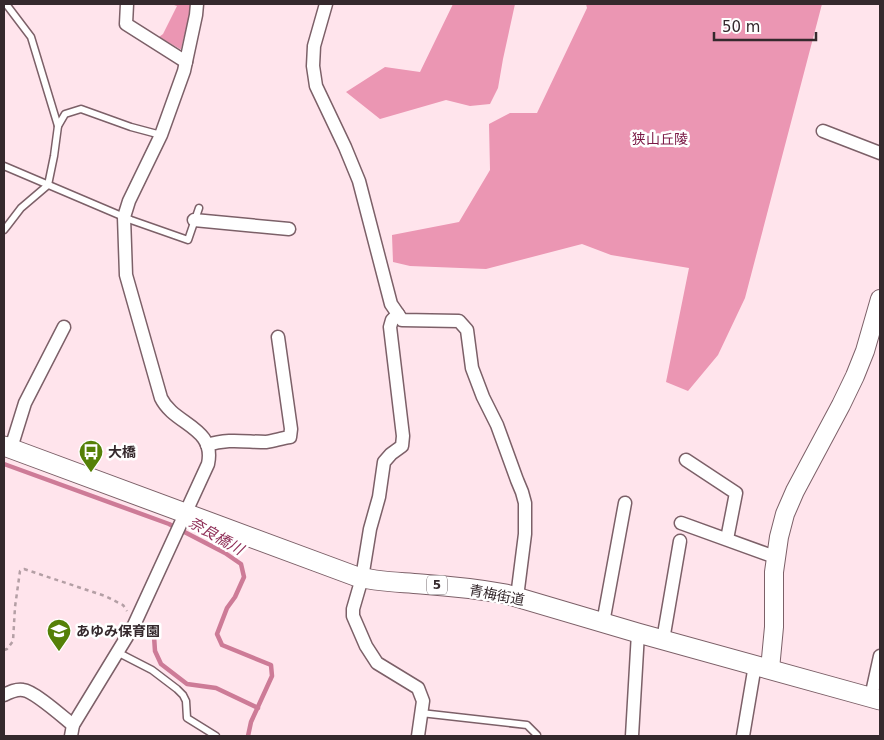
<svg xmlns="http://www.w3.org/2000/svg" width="884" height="740" font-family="'DejaVu Sans','Noto Sans JP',sans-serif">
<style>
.forest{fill:#eb96b3}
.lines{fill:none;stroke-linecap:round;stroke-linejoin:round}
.stream{stroke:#cd7b97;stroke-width:4.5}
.lane-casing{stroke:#7c6068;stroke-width:9}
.street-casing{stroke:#7c6068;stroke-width:15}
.secondary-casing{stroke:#7c6068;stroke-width:20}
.primary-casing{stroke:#7c6068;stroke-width:21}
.path{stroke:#b49fa5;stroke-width:2.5;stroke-dasharray:4 4;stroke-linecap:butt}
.lane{stroke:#fff;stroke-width:6}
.street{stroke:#fff;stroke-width:12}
.secondary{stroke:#fff;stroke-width:18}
.primary{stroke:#fff;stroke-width:19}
.labels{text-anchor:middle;stroke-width:5;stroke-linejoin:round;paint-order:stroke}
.shield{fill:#fff;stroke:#72696c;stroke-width:1}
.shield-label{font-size:12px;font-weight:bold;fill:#35292d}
.park-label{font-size:14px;fill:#7a1845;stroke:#fff}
.poi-label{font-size:14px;font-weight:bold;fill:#35292d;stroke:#fff;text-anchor:start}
.street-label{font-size:14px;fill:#35292d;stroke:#fff}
.water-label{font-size:15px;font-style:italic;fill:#8e2d56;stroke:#fff}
</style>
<rect width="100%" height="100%" fill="#ffe4ec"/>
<!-- forest -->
<g class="forest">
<polygon points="171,4 190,4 190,12 181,49 180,49 159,37 163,34 177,6"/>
<polygon points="453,4 515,4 503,59 498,88 490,104 470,106 446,100 380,119 346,92 385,67 420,72"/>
<polygon points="586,4 822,4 745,298 718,355 688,391 666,382 689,268 611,255 582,244 486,269 410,266 393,262 392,235 459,222 490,170 489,124 510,113 537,113 587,8"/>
</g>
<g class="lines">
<!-- stream -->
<g class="stream">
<polyline points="4,464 169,524 225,553 241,564 244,577 235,597 227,608 217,634 222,645 271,665 272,676 251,722 248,736"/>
<polyline points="140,625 154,636 155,651 161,664 187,684 216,688 258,708"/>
</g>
<defs>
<g id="lane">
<polyline points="6,4 31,37 58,126"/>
<polyline points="4,166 131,220 188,240 199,208"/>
<polyline points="4,230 8,225 21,208 48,185 54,156 58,126 65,114 81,109 131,127 161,135"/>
<polyline points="117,652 152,670 177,689 183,695 186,701 187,718 216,736"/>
<polyline points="421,713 527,725 537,735"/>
</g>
<g id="street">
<polyline points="127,4 126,24 186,62"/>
<polyline points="326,4 314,46 313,66 316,86 345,147 359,181 391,304 402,320 459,321 467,330 472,368 483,397 497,425 517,480 522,492 525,503 525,534 517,597"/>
<polyline points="823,131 880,153"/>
<polyline points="194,220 289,229"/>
<polyline points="398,314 392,320 390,327 403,436 402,446 391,454 384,462 379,497 370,529 362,578 353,609 353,616 366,646 377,663 418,688 423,701 418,736"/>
<path d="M207 445C228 438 246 442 266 442 274 441 282 438 290 437L291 429 278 337"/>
<polyline points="11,448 25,403 64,327"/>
<polyline points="686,460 736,493 727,539"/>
<polyline points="681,523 775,557"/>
<polyline points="603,623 625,503"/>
<polyline points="663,640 680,541"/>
<path d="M4 695C10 692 16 689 23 690 34 691 63 717 73 725"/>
<polyline points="871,697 880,656"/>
<path d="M71 736 73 725 134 625 208 464C216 427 174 425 161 398L126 275 124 217 129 201 161 135 184 71 196 15 197 4"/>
<polyline points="632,736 638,633"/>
<polyline points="743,736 755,665"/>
</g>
<polyline id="secondary" points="770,669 774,627 774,572 779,537 785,514 795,491 841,405 855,376 865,351 880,299"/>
<path id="primary" d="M4 446 355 576C376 582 399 582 421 584 449 586 478 589 506 594L638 633 880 700"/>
</defs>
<!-- lane casing -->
<use href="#lane" class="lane-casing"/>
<!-- street casing -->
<use href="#street" class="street-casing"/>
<!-- secondary casing -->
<use href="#secondary" class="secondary-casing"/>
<!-- primary casing -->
<use href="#primary" class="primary-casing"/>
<!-- path -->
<polyline class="path" points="4,650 7,649 13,641 15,607 20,571 24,569 105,596 123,605 127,611"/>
<!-- lane -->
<use href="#lane" class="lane"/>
<!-- street -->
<use href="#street" class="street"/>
<!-- secondary -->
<use href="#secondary" class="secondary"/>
<!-- primary -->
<use href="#primary" class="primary"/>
</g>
<!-- icons -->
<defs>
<symbol id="bus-pin" viewBox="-11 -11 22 30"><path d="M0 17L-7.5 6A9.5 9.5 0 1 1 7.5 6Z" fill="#558007" stroke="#fff"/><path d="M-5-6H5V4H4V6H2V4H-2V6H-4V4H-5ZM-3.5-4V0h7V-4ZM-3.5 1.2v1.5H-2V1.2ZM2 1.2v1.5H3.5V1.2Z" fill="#fff"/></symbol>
<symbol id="school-pin" viewBox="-11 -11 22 30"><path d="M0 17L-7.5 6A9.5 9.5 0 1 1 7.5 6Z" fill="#558007" stroke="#fff"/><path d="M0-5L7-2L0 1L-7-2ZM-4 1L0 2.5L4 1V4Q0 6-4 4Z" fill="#fff"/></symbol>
</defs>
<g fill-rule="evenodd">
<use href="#bus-pin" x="77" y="438" width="28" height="38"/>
<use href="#school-pin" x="45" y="617" width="28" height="38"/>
</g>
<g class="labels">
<!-- shield labels -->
<rect class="shield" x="427" y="575.5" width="20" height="19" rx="4"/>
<g class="shield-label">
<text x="437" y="589">5</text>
</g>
<!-- park labels -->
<g class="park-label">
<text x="660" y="144">狭山丘陵</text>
</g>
<!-- poi labels -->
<g class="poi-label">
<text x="108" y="457">大橋</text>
<text x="76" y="636">あゆみ保育園</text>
</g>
<!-- street labels -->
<g class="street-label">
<text transform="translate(497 595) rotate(11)" y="5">青梅街道</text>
</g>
<!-- water labels -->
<g class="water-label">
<text transform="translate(216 536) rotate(30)" y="5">奈良橋川</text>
</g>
</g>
<!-- border -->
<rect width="884" height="740" fill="none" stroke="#35292d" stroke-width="10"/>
<!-- scale -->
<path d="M714 32v8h102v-8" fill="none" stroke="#35292d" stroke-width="2.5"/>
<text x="722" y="32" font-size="15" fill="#35292d" stroke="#ffffff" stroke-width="4" paint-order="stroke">50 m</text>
</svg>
